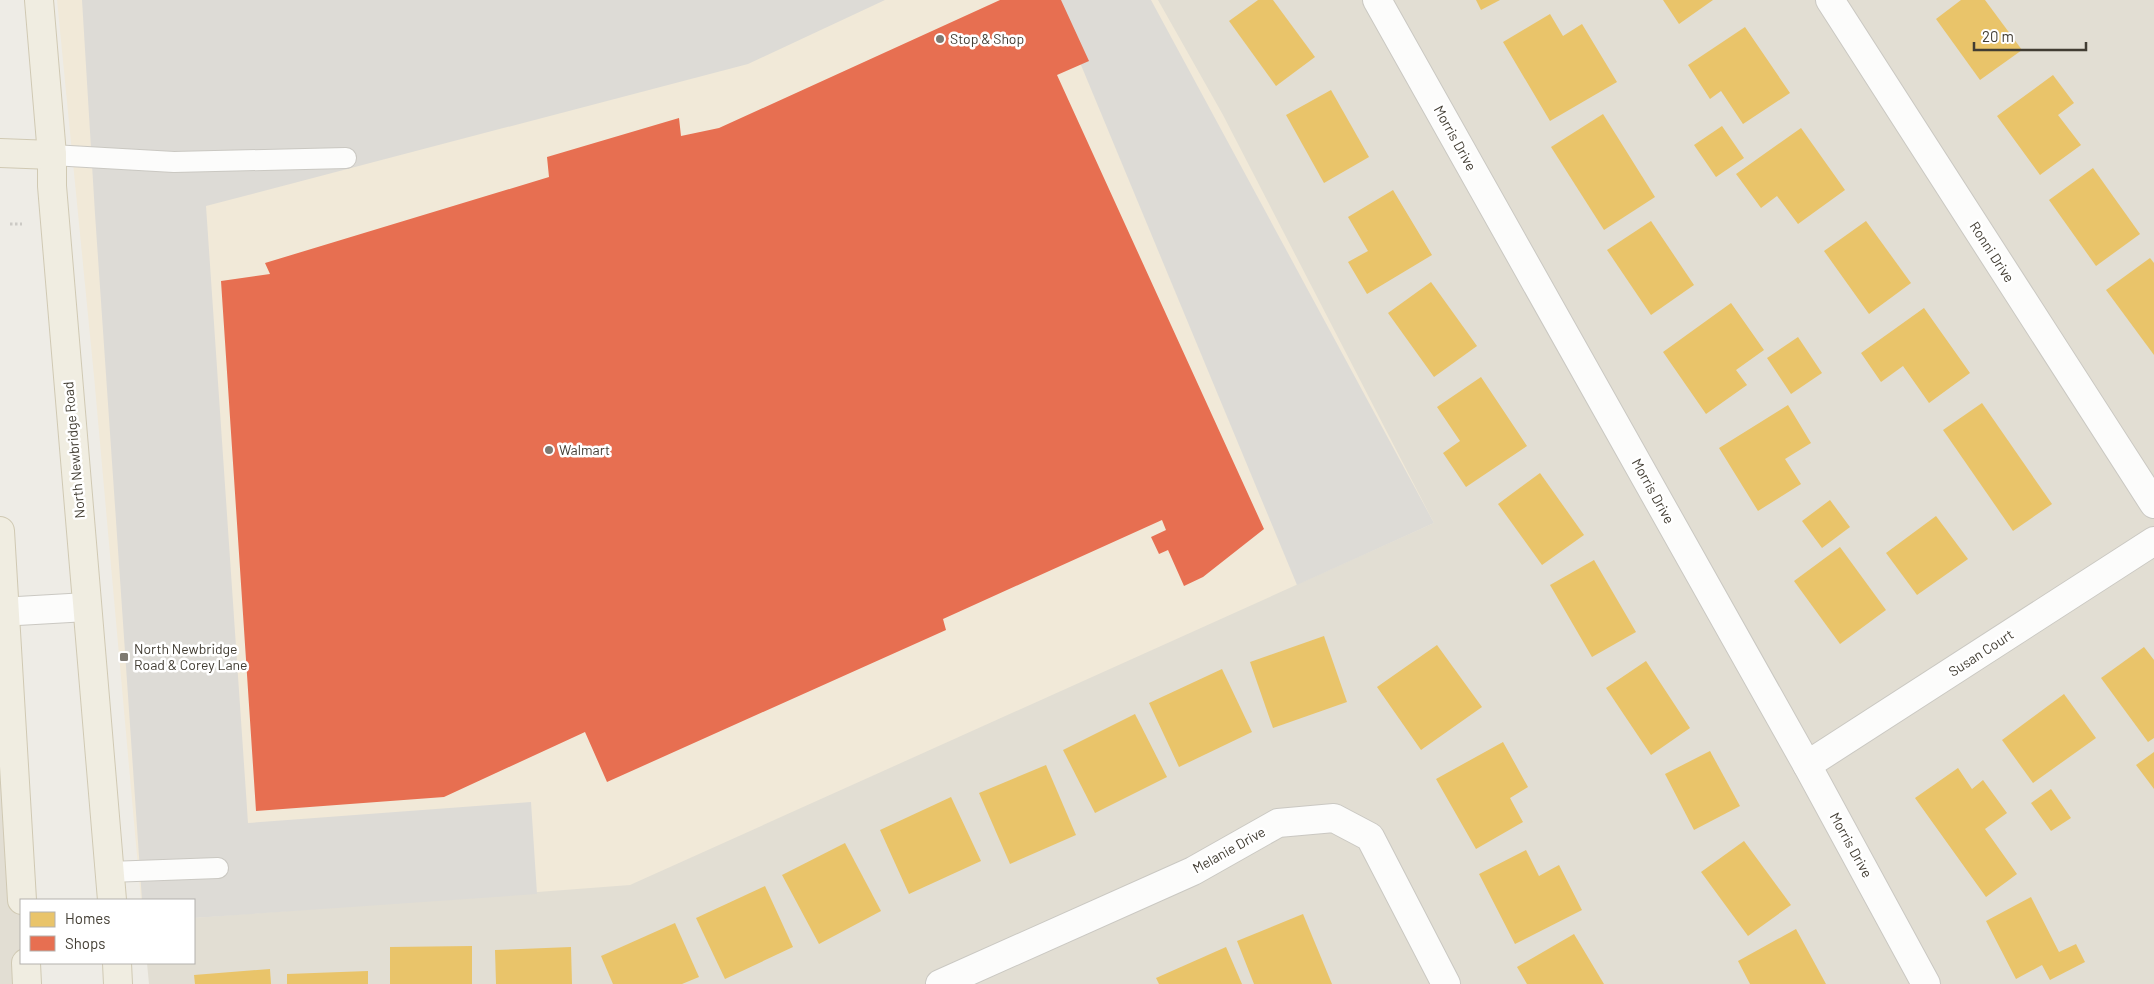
<svg xmlns="http://www.w3.org/2000/svg" width="2154" height="984" font-family="Barlow,sans-serif">
<style>
.residential{fill:#e2ded3}
.commercial{fill:#f1e9d8}
.parking{fill:#dddbd6}
.homes{fill:#e9c46a}
.shops{fill:#e76f51}
.lines{fill:none;stroke-linecap:round;stroke-linejoin:round}
.service-casing{stroke:#cac8c2;stroke-width:22}
.minor-casing{stroke:#cac8c2;stroke-width:30}
.primary-casing{stroke:#d0c9b3;stroke-width:30}
.path{stroke:#cccac5;stroke-width:3;stroke-dasharray:2.5 2.5;stroke-linecap:butt}
.service{stroke:#fcfcfb;stroke-width:20}
.minor{stroke:#fcfcfb;stroke-width:28}
.primary{stroke:#f0ede1;stroke-width:28}
.poi-dot{fill:#7e7a72;stroke:#fff;stroke-width:2}
.labels{text-anchor:middle;stroke-width:5;stroke-linejoin:round;paint-order:stroke}
.poi-label{font-size:14px;fill:#423d33;stroke:#fff;text-anchor:start}
.street-label{font-size:14px;fill:#423d33;stroke:#fff}
</style>
<rect width="100%" height="100%" fill="#eeece6"/>
<!-- residential -->
<g class="residential">
<polygon points="1157,0 2154,0 2154,984 149,984 147,963 194,963 194,918"/>
<polygon points="0,521 21,900 21,963 37,984 0,984"/>
</g>
<!-- commercial -->
<polygon class="commercial" points="57,0 1158,0 1223,115 1434,523 630,885 194,918 194,900 141,900 94,376"/>
<!-- parking -->
<g class="parking">
<polygon points="82,0 885,0 748,64 206,206 248,823 531,802 537,894 194,918 194,900 142,900 95,214"/>
<polygon points="1054,0 1151,0 1434,523 1297,585"/>
</g>
<!-- homes -->
<g class="homes">
<polygon points="1258,0 1273,0 1315,57 1276,86 1229,21"/>
<polygon points="1476,0 1500,0 1481,10"/>
<polygon points="1663,0 1713,0 1679,24"/>
<polygon points="1961,0 1985,0 2022,50 1980,80 1936,19"/>
<polygon points="1550,14 1563,36 1582,24 1617,82 1550,121 1503,42"/>
<polygon points="1745,27 1790,93 1743,124 1721,91 1710,99 1688,65"/>
<polygon points="2053,75 2074,103 2058,115 2081,145 2040,175 1997,116"/>
<polygon points="1331,90 1369,157 1324,183 1286,115"/>
<polygon points="1603,114 1655,197 1604,230 1551,147"/>
<polygon points="1722,126 1744,158 1716,177 1694,145"/>
<polygon points="1801,128 1845,190 1798,224 1777,196 1761,208 1736,174"/>
<polygon points="2093,168 2140,234 2096,266 2049,200"/>
<polygon points="1393,190 1432,255 1367,294 1348,262 1368,251 1348,217"/>
<polygon points="1651,221 1694,285 1651,315 1607,250"/>
<polygon points="1866,221 1911,283 1869,314 1824,251"/>
<polygon points="2150,258 2154,263 2154,355 2106,290"/>
<polygon points="1431,282 1477,346 1434,377 1388,313"/>
<polygon points="1731,303 1764,350 1736,370 1747,385 1706,414 1663,352"/>
<polygon points="1924,308 1970,373 1929,403 1903,366 1881,382 1861,353"/>
<polygon points="1798,337 1822,373 1791,394 1767,358"/>
<polygon points="1481,377 1527,446 1466,487 1443,453 1460,441 1437,407"/>
<polygon points="1982,403 2052,504 2013,531 1943,430"/>
<polygon points="1788,405 1811,443 1785,459 1801,484 1758,511 1719,448"/>
<polygon points="1540,473 1584,535 1542,565 1498,504"/>
<polygon points="1830,500 1850,527 1822,548 1802,521"/>
<polygon points="1936,516 1968,559 1917,595 1886,553"/>
<polygon points="1840,547 1886,610 1840,644 1794,581"/>
<polygon points="1594,560 1636,632 1592,657 1550,585"/>
<polygon points="1324,636 1347,702 1273,728 1250,662"/>
<polygon points="1437,645 1482,707 1421,750 1377,687"/>
<polygon points="2144,647 2154,660 2154,738 2148,742 2101,678"/>
<polygon points="1646,661 1690,728 1651,755 1606,688"/>
<polygon points="1222,669 1252,732 1179,767 1149,703"/>
<polygon points="2064,694 2096,738 2033,783 2002,740"/>
<polygon points="1135,714 1167,777 1095,813 1063,750"/>
<polygon points="1503,742 1528,787 1510,798 1523,822 1476,849 1436,779"/>
<polygon points="1710,751 1740,806 1694,830 1665,774"/>
<polygon points="2154,752 2154,789 2136,765"/>
<polygon points="1046,765 1076,835 1010,864 979,793"/>
<polygon points="1958,768 1972,789 1983,780 2007,813 1985,829 2017,874 1986,897 1915,798"/>
<polygon points="2051,789 2071,818 2051,831 2031,803"/>
<polygon points="951,797 981,861 909,894 880,830"/>
<polygon points="1744,841 1791,905 1748,936 1701,872"/>
<polygon points="845,843 881,911 819,944 782,875"/>
<polygon points="1526,850 1539,876 1559,865 1582,910 1515,944 1479,874"/>
<polygon points="765,886 793,947 725,979 696,918"/>
<polygon points="2031,897 2059,952 2076,944 2085,962 2050,980 2042,965 2016,979 1986,921"/>
<polygon points="1303,914 1332,984 1254,984 1237,941"/>
<polygon points="675,923 699,977 682,984 613,984 601,956"/>
<polygon points="1796,929 1826,984 1750,984 1738,961"/>
<polygon points="1574,934 1604,984 1527,984 1517,967"/>
<polygon points="472,946 472,984 390,984 390,947"/>
<polygon points="571,947 572,984 496,984 495,950"/>
<polygon points="1226,947 1242,984 1159,984 1156,978"/>
<polygon points="270,969 271,984 195,984 194,975"/>
<polygon points="368,971 368,984 287,984 287,974"/>
</g>
<!-- shops -->
<polygon class="shops" points="1000,0 1061,0 1089,61 1057,75 1264,529 1203,577 1184,586 1168,550 1159,554 1151,537 1166,530 1162,520 943,619 946,630 607,782 585,732 444,797 256,811 221,281 270,274 265,263 549,177 547,157 679,118 681,136 719,128"/>
<g class="lines">
<defs>
<g id="service">
<polyline points="52,155 174,162 346,158"/>
<polyline points="109,872 218,868"/>
</g>
<g id="minor">
<polyline points="1377,0 1807,765 1926,984"/>
<polyline points="1830,0 2154,504"/>
<polyline points="0,612 87,607"/>
<polyline points="1807,765 2154,541"/>
<polyline points="940,984 1193,871 1278,823 1334,818 1370,837 1446,984"/>
</g>
<g id="primary">
<polyline points="39,0 52,155 52,186 112,900"/>
<polyline points="0,153 52,155"/>
<polyline points="0,531 22,900"/>
<polyline points="26,963 27,984"/>
<polyline points="117,963 118,984"/>
</g>
</defs>
<!-- service casing -->
<use href="#service" class="service-casing"/>
<!-- minor casing -->
<use href="#minor" class="minor-casing"/>
<!-- primary casing -->
<use href="#primary" class="primary-casing"/>
<!-- path -->
<polyline class="path" points="10,224 22,224"/>
<!-- service -->
<use href="#service" class="service"/>
<!-- minor -->
<use href="#minor" class="minor"/>
<!-- primary -->
<use href="#primary" class="primary"/>
</g>
<!-- markers -->
<g class="poi-dot">
<circle cx="940" cy="39" r="5"/>
<circle cx="549" cy="450" r="5"/>
<rect x="119" y="652" width="10" height="10" rx="2.5"/>
</g>
<g class="labels">
<!-- poi labels -->
<g class="poi-label">
<text x="950" y="44">Stop &amp; Shop</text>
<text x="559" y="455">Walmart</text>
<text x="134" y="654">North Newbridge<tspan x="134" dy="16">Road &amp; Corey Lane</tspan></text>
</g>
<!-- street labels -->
<g class="street-label">
<text transform="translate(1455 138) rotate(61)" y="5">Morris Drive</text>
<text transform="translate(1992 252) rotate(57)" y="5">Ronni Drive</text>
<text transform="translate(74 450) rotate(-95)" y="5">North Newbridge Road</text>
<text transform="translate(1653 491) rotate(61)" y="5">Morris Drive</text>
<text transform="translate(1981 653) rotate(-33)" y="5">Susan Court</text>
<text transform="translate(1851 845) rotate(61)" y="5">Morris Drive</text>
<text transform="translate(1229 850) rotate(-29)" y="5">Melanie Drive</text>
</g>
</g>
<!-- legend -->
<rect x="20" y="899" width="175" height="65" fill="#ffffff" stroke="#b3b1ad"/>
<rect x="30" y="912" width="25" height="15" fill="#e9c46a" stroke="#b3b1ad"/>
<text x="65" y="924" font-size="15" fill="#423d33">Homes</text>
<rect x="30" y="936" width="25" height="15" fill="#e76f51" stroke="#b3b1ad"/>
<text x="65" y="949" font-size="15" fill="#423d33">Shops</text>
<!-- scale -->
<path d="M1974 42v8h112v-8" fill="none" stroke="#423d33" stroke-width="2.5"/>
<text x="1982" y="42" font-size="15" fill="#423d33" stroke="#ffffff" stroke-width="4" paint-order="stroke">20 m</text>
</svg>
